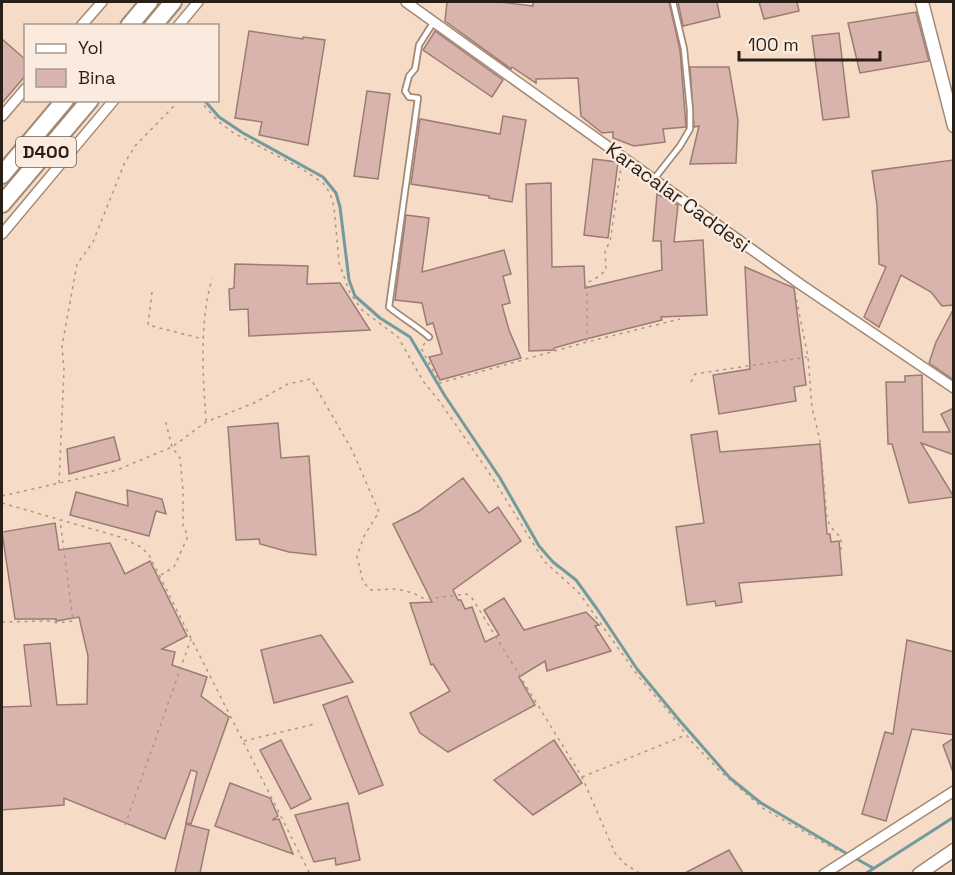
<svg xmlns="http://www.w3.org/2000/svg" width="955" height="875" font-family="'Space Grotesk',sans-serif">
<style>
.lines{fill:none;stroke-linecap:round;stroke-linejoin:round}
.stream{stroke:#739b9e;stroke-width:3}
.building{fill:#d8b4ac;stroke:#9b7b74;stroke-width:1.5}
.lane-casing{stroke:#a18975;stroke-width:8}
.street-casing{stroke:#a18975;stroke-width:12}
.secondary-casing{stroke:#a18975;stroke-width:15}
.highway-casing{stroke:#a18975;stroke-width:20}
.path{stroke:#ab9786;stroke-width:1.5;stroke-dasharray:3 4.5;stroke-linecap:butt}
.lane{stroke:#fff;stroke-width:4.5}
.street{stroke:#fff;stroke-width:9}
.secondary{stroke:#fff;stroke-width:12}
.highway{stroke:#fff;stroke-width:16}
.labels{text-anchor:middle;stroke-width:4.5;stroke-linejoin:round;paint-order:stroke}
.shield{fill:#fbebde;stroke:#675c53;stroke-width:1.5}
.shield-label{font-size:18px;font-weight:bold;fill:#281f17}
.street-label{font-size:20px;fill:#281f17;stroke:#fbebde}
</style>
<rect width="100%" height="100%" fill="#f6dcc6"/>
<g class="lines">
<!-- stream -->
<g class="stream">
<polyline points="204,100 219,117 243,133 323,177 336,193 340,207 349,280 355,296 380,318 410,337 445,396 500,478 539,546 553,562 576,580 597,609 637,669 680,721 730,778 761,803 849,855"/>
<polyline points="855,858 873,868"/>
<polyline points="865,874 954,817"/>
</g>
</g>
<!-- building -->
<g class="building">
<polygon points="447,2 500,2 533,6 533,2 669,2 680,50 686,127 663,129 665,142 634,146 613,138 613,132 602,133 581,116 578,78 536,79 536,83 512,67 511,69 445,21"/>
<polygon points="678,2 717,2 720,17 683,26"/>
<polygon points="759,2 797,2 799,11 764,19"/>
<polygon points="916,12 929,61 860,73 848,23"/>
<polygon points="249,31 303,39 303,37 325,40 308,145 259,135 262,122 235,118"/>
<polygon points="435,31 503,80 492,97 423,50"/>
<polygon points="839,33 849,117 823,120 812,36"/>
<polygon points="2,39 26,60 26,75 2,103"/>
<polygon points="690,67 729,67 738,120 736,163 690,164 699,126 694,127"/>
<polygon points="367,91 390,94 378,179 354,176"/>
<polygon points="503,116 526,120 512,202 489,198 489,196 411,184 420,119 500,134"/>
<polygon points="593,159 618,162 608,238 584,235"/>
<polygon points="953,160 954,305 942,306 931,292 901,275 879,327 864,317 886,267 879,264 877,205 872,171"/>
<polygon points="551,183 552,267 584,266 585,288 662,270 661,241 653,241 657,194 678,205 674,242 703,240 707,315 661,317 662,320 586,339 554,348 554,350 529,351 526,184"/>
<polygon points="406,215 429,218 422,272 504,250 511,274 503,276 510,303 502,305 509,330 521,358 440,380 429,357 442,354 433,323 427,325 422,303 395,300"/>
<polygon points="235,264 308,266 307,284 340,283 370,330 249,336 248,309 230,310 229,289 234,288"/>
<polygon points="745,267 794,288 806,385 794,387 796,401 719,414 713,375 750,369"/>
<polygon points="954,308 954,380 929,363 936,342"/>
<polygon points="922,375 923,432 950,432 941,414 954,408 954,455 921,443 954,497 909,503 892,444 888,444 886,382 905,382 905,376"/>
<polygon points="278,423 281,458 309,456 316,555 289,552 260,544 259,539 236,540 228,427"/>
<polygon points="717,431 720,452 820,444 827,534 830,534 831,542 839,541 842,575 739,583 742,602 716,606 715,601 687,605 676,527 704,523 691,435"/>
<polygon points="114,437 120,460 69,474 67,449"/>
<polygon points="463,478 489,513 498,507 521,541 453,590 458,600 461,600 465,609 472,607 485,642 499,635 484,610 504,598 524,630 586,612 599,625 595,626 611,651 547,671 545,661 519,677 535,705 448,752 420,733 410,713 450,691 433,664 431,665 410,603 432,602 393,524 419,511"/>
<polygon points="127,490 162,499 166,514 156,511 149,536 70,515 76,492 128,506"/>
<polygon points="55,523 59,550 110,543 125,574 150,561 187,636 162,649 175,652 172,665 207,677 201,696 229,717 191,824 186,823 197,772 191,770 165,839 64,798 64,805 2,810 2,707 31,706 24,645 50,643 57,705 87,704 88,656 79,617 56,621 56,619 15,619 2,532"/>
<polygon points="321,635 353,682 274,703 261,650"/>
<polygon points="907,640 954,652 954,735 912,729 886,821 862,814 885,732 893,734"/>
<polygon points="347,696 383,785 359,794 323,705"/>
<polygon points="954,738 954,772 953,772 943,745"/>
<polygon points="281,740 311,799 291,809 260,750"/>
<polygon points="554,740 582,783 533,815 494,780"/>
<polygon points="230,783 270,798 278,816 272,820 279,819 293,854 215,826"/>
<polygon points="348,803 360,860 336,865 335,858 314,862 295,815"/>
<polygon points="186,824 209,830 200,873 175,873"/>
<polygon points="729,850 743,873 685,873"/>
</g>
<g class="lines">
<defs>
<g id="lane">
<polyline points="654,179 680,146 690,129 690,110 684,49 673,2"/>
<path d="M429 337C417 326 402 318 389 307L418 98 409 97 405 91 409 76 415 69 419 45 433 23"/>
</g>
<g id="street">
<polyline points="406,2 800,284 954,388"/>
<polyline points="81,26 102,2"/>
<polyline points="178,26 198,2"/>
<polyline points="2,116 26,88"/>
<polyline points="2,234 114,100"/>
<polyline points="824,874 954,791"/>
</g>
<g id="secondary">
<polyline points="922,2 954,126"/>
<polyline points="919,874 954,850"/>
</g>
<g id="highway">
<polyline points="129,26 149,2"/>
<polyline points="153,26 173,2"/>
<polyline points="2,175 65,100"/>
<polyline points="2,204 90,100"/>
</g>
</defs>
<!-- lane casing -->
<use href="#lane" class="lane-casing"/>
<!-- street casing -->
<use href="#street" class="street-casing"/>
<!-- secondary casing -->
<use href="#secondary" class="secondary-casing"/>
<!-- highway casing -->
<use href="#highway" class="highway-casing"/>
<!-- path -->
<g class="path">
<polyline points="199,100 218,121 232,132 302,169 323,183 330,193 334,207 339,263 350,293 362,310 398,337 423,381 440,402 492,477 544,561 579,593 638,676 669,712 691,741 721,772 764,809 840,852"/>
<polyline points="152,292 148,325 203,339"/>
<polyline points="795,292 808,357 812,408 820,440 827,518 830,526 841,538 841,555"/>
<polyline points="587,341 587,283 598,277 606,270 605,250 610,242 621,167"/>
<polyline points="425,343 421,348 440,383 587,342 680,319"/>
<polyline points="691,382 695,374 807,357"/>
<path d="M206 421C203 376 199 323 212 279"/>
<polyline points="59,483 64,370 62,346 77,264 93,242 125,162 136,145 173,107 174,100"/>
<polyline points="2,496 117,470 172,447 206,422 254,403 288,384 311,379 352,450 379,512 364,536 357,556 363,582 371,590 397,589 413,593 425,599 467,594 472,598 582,777 615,853 625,864 641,874"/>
<polyline points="2,503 120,537 141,547 149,555 310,874"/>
<polyline points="161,575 174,567 188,536 183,526 183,490 180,458 172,447 165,419"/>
<polyline points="2,622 48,621 58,623 73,621 60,520"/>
<polyline points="244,741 315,724"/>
<polyline points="582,777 686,735"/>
<polyline points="125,825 191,639"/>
</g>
<!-- lane -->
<use href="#lane" class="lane"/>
<!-- street -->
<use href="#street" class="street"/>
<!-- secondary -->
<use href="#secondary" class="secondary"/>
<!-- highway -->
<use href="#highway" class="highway"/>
</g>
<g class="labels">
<!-- shield labels -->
<rect class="shield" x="16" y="137" width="60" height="30" rx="4.5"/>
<g class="shield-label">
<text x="46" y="158">D400</text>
</g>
<!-- street labels -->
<g class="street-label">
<text transform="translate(678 197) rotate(36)" y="7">Karacalar Caddesi</text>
</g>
</g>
<!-- border -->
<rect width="955" height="875" fill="none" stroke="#281f17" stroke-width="6"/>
<!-- legend -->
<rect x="24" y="24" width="195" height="78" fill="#fbebde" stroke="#a7998e" stroke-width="1.5"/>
<rect x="36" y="44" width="30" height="9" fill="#ffffff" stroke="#a7998e" stroke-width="1.5"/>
<text x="78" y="54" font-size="18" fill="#281f17">Yol</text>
<rect x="36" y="69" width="30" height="18" fill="#d8b4ac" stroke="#a7998e" stroke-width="1.5"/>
<text x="78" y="84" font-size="18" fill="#281f17">Bina</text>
<!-- scale -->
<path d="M739 51v9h141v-9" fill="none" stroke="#281f17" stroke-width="3"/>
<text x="748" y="51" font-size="18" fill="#281f17" stroke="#fbebde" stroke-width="4.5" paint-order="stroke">100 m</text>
</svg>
